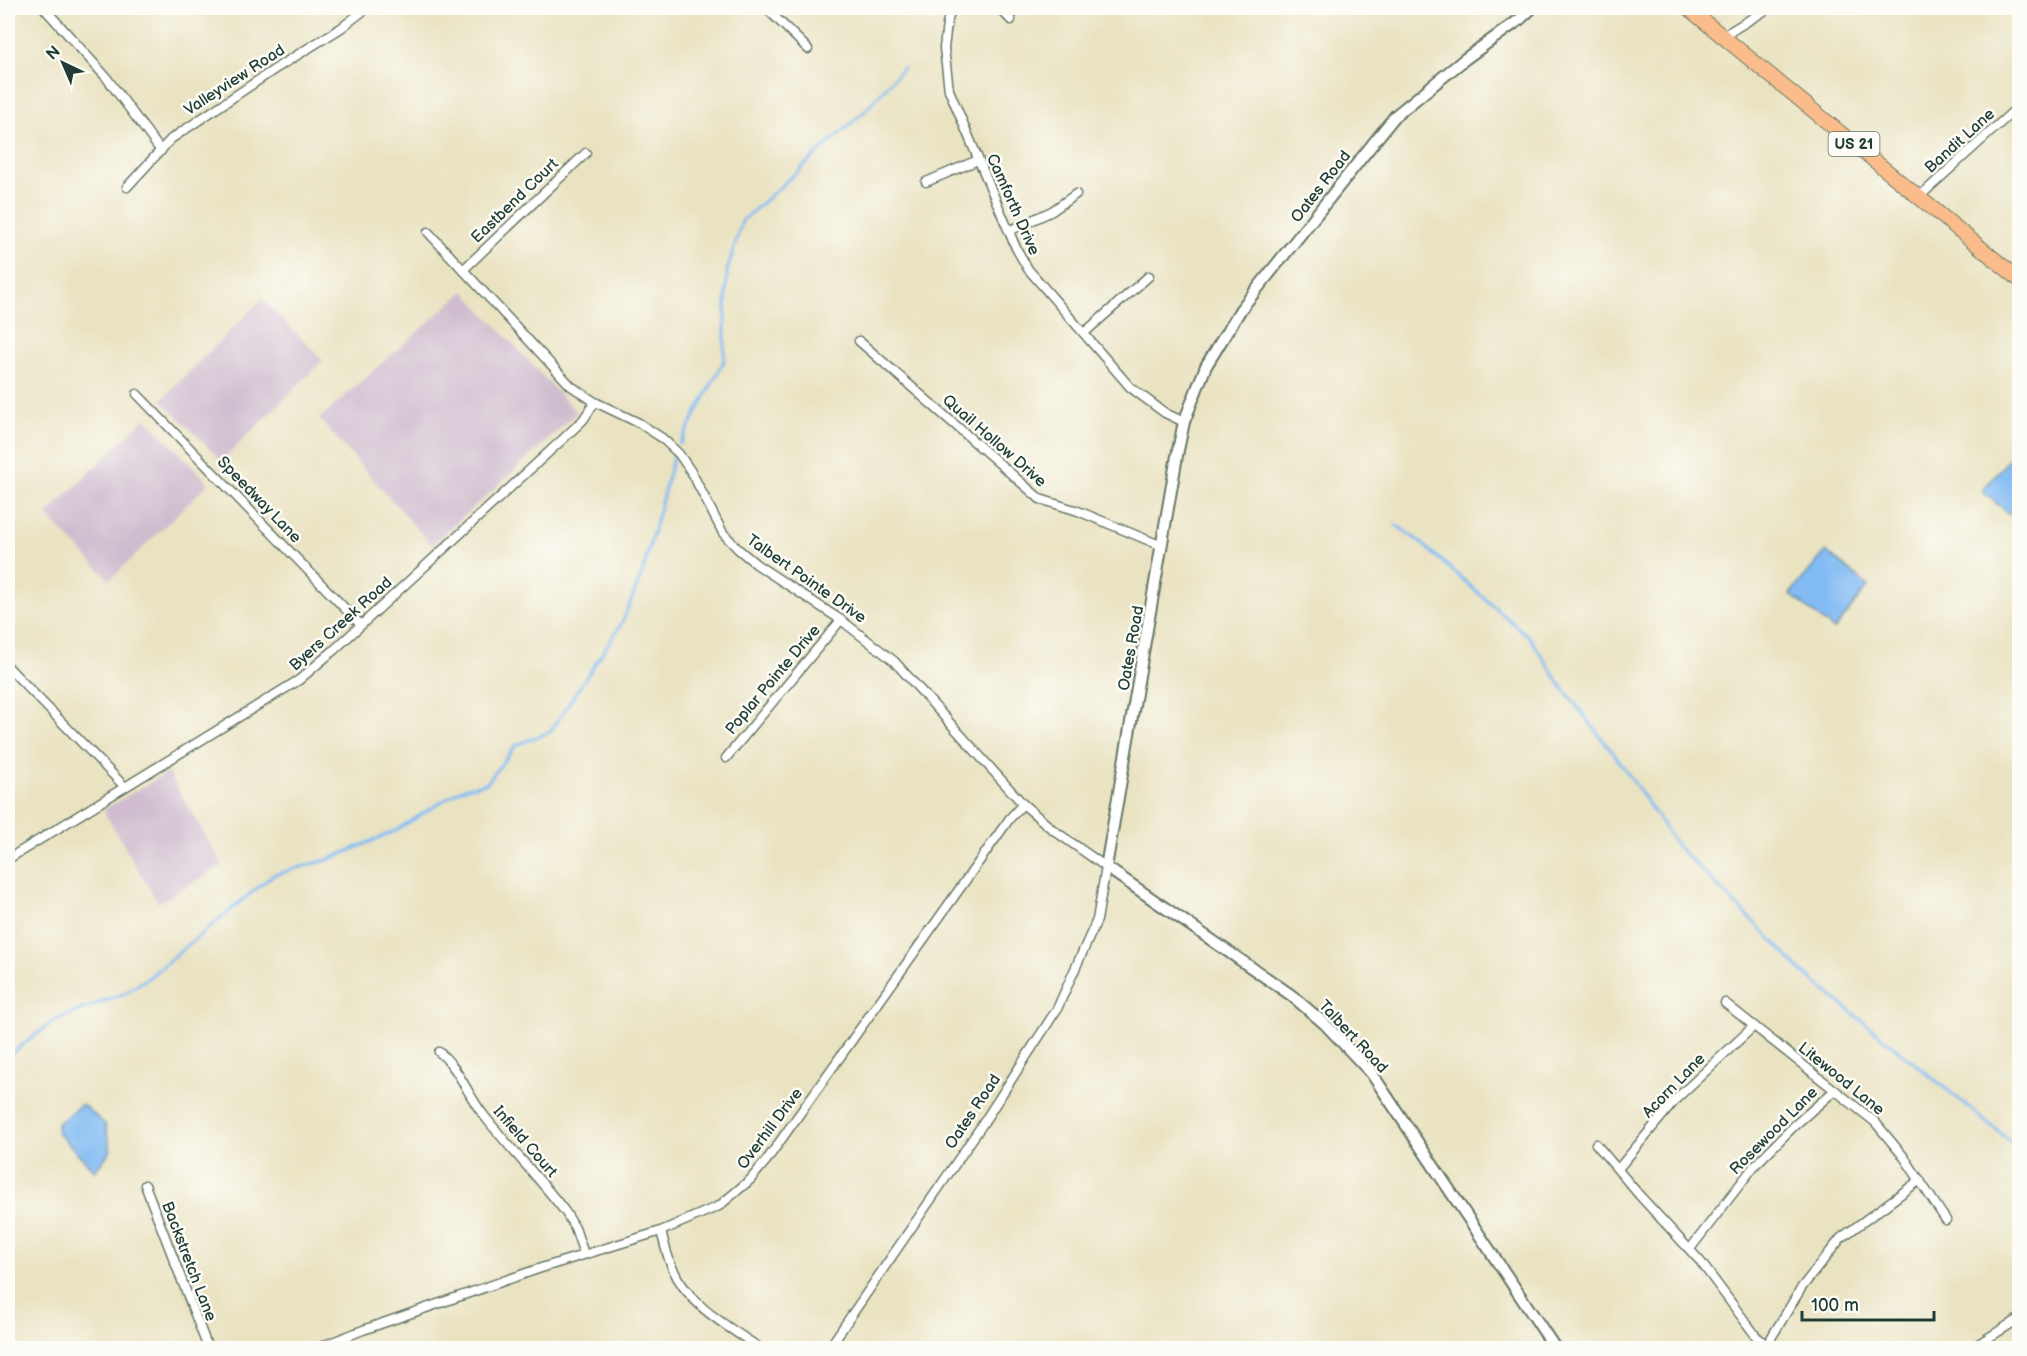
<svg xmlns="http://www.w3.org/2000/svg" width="2027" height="1356" font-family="'Balsamiq Sans',sans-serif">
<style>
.industrial{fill:#cfbdcf}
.water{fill:#82bbf3;stroke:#507c94;stroke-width:1.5}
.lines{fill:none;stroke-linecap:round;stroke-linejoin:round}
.stream{stroke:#82bbf3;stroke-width:3}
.minor-casing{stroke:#676;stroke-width:11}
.tertiary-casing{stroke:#676;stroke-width:14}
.primary-casing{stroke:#676;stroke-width:16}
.minor{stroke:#fff;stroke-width:8}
.tertiary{stroke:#fff;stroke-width:10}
.primary{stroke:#f9bc8a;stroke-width:14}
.labels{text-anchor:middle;stroke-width:5;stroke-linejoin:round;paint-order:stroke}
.shield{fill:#fdfcf7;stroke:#62766e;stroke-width:1.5}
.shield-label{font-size:15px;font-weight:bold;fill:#1f3d34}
.street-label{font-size:16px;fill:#1f3d34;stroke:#fdfcf7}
</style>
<rect width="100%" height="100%" fill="#fdfcf7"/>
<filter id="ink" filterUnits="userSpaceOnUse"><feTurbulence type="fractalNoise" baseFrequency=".0167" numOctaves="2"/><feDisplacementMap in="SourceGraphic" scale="12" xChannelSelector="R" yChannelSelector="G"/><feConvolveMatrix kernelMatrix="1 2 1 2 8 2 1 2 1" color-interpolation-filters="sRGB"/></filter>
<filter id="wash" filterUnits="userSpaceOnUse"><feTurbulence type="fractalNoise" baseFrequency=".008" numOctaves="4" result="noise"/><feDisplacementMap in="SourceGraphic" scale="24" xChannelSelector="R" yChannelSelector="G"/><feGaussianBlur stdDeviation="1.35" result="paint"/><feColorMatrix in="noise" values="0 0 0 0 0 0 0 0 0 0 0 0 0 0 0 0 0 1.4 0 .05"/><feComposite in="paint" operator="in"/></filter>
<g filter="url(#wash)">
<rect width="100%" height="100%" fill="#eae3c2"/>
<!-- industrial -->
<g class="industrial">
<polygon points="464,291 577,413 432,545 319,419"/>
<polygon points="262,299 323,360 222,461 161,400"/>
<polygon points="145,418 209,483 110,580 46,515"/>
<polygon points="168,772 223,865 158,903 103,810"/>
</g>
<!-- water -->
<g class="water">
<polygon points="2019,447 2019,522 1982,491"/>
<polygon points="1826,551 1868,586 1834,630 1790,594"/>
<polygon points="82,1104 105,1124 111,1150 95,1171 57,1132 57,1124"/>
</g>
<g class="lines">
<!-- stream -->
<g class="stream">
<polyline points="680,444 724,361 727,271 742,221 863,113 903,68"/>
<polyline points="1396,525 1420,542 1531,639 1560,684 1620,762 1677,846 1778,946 1801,971 2020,1149"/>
<polyline points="8,1056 57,1019 125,993 148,978 273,875 330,859 395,831 462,789 487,783 516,745 550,732 622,623 643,571 674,454"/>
</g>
</g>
</g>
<g filter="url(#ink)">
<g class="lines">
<defs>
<g id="minor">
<polyline points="44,8 106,77 161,151"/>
<polyline points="766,8 808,49"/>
<polyline points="951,8 947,24 944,48 949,90 1016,248 1028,269 1130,387 1165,413 1184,422"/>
<polyline points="999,8 1011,20"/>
<polyline points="1723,36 1769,8"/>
<polyline points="926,182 978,160"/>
<polyline points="127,187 171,139 278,67 341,28 367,8"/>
<polyline points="1919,197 2020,105"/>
<polyline points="1009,231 1052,211 1076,194"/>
<polyline points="428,232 571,386 595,402 639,423 662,438 679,454 692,473 723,533 738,549 756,564 841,620 894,661 1023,804 1052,829 1106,867 1097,920 1057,1009 982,1125 829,1348"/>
<polyline points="463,270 586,153"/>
<polyline points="1084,333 1149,276"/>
<polyline points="859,341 1040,499 1078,511 1162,546"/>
<polyline points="137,394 361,625"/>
<polyline points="8,667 125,787"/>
<polyline points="726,758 841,620"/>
<polyline points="8,859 299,680 334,650 563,439 583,420 595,402"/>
<polyline points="1725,1003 1875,1122 1904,1157 1946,1220"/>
<path d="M439 1052C458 1067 467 1093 482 1113 508 1147 540 1178 566 1213L575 1228 584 1254"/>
<polyline points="1596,1144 1640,1196 1700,1261 1756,1336 1770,1348"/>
<polyline points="1618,1169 1677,1098 1754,1026"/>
<polyline points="145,1185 208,1348"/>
<path d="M661 1231C664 1242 667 1256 672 1267 688 1305 727 1326 760 1348"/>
<polyline points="1690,1249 1755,1165 1795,1125 1834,1091"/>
<polyline points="317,1348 363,1330 538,1269 661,1231 719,1206 750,1180 766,1161 1010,818 1023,804"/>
<polyline points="1765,1348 1802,1287 1841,1238 1920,1180"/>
<polyline points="1972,1348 2020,1318"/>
</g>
<polyline id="tertiary" points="1532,8 1519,20 1465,59 1395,116 1241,309 1206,366 1184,422 1178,450 1106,867 1291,995 1325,1024 1372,1074 1555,1348"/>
<polyline id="primary" points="1688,8 2020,280"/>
</defs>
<!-- minor casing -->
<use href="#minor" class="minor-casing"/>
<!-- tertiary casing -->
<use href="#tertiary" class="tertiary-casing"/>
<!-- primary casing -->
<use href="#primary" class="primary-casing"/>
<!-- minor -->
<use href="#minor" class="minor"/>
<!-- tertiary -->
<use href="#tertiary" class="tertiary"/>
<!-- primary -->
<use href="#primary" class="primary"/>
</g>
</g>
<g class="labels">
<!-- shield labels -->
<rect class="shield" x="1828.5" y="132" width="51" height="24" rx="4.5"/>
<g class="shield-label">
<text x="1854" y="149">US 21</text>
</g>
<!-- street labels -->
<g class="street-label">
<text transform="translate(234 79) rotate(-33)" y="6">Valleyview Road</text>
<text transform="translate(1959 140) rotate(-42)" y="6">Bandit Lane</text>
<text transform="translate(1320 186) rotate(-52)" y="6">Oates Road</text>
<text transform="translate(514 200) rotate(-44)" y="6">Eastbend Court</text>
<text transform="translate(1014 204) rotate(66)" y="6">Camforth Drive</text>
<text transform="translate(995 440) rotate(41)" y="6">Quail Hollow Drive</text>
<text transform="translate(260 499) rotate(46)" y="6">Speedway Lane</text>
<text transform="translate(807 578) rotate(35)" y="6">Talbert Pointe Drive</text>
<text transform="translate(340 623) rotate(-42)" y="6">Byers Creek Road</text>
<text transform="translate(1130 648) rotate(-80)" y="6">Oates Road</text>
<text transform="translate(772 679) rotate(-50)" y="6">Poplar Pointe Drive</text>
<text transform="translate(1354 1036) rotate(47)" y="6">Talbert Road</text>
<text transform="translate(1842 1078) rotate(39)" y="6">Litewood Lane</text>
<text transform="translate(1673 1085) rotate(-46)" y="6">Acorn Lane</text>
<text transform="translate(972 1111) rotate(-56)" y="6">Oates Road</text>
<text transform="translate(769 1128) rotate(-53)" y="6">Overhill Drive</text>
<text transform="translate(1773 1130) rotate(-45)" y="6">Rosewood Lane</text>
<text transform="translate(526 1141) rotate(49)" y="6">Infield Court</text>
<text transform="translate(190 1261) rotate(69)" y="6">Backstretch Lane</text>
</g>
</g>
<!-- margin -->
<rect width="2027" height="1356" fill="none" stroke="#fdfcf7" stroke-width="30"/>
<!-- north arrow -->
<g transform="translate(63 63) rotate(316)" stroke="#fdfcf7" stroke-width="4.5" paint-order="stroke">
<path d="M0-4.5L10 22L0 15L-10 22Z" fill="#1f3d34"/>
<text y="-9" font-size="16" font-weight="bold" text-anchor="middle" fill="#1f3d34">N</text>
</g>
<!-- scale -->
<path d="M1802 1311v9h132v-9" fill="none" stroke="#1f3d34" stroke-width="3"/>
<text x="1811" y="1311" font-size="18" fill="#1f3d34" stroke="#fdfcf7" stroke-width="4.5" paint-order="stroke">100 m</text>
</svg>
